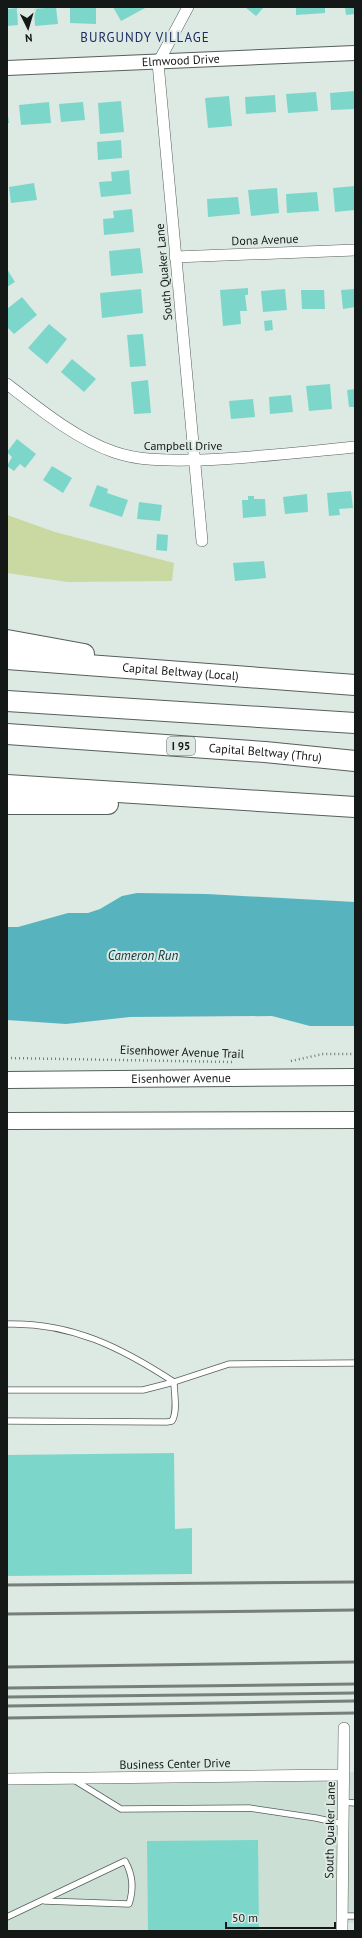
<svg xmlns="http://www.w3.org/2000/svg" width="362" height="1938" font-family="'PT Sans',sans-serif">
<style>
.built{fill:#cbdfd4}
.green{fill:#cad8a1}
.water{fill:#57b4bf}
.building{fill:#7cd7ca}
.lines{fill:none;stroke-linecap:round;stroke-linejoin:round}
.service-casing{stroke:#56605b;stroke-width:7}
.minor-casing{stroke:#56605b;stroke-width:12}
.tertiary-casing{stroke:#56605b;stroke-width:16}
.secondary-casing{stroke:#56605b;stroke-width:18}
.motorway-casing{stroke:#56605b;stroke-width:22}
.path{stroke:#767d79;stroke-width:2.5;stroke-dasharray:1 3;stroke-linecap:butt}
.service{stroke:#fff;stroke-width:5.5}
.minor{stroke:#fff;stroke-width:11}
.tertiary{stroke:#fff;stroke-width:14}
.secondary{stroke:#fff;stroke-width:16}
.motorway{stroke:#fff;stroke-width:20}
.rail{stroke:#777f7b;stroke-width:3}
.labels{text-anchor:middle;stroke-width:4;stroke-linejoin:round;paint-order:stroke}
.shield{fill:#dde9e3;stroke:#505754;stroke-width:1}
.shield-label{font-size:11px;font-weight:bold;fill:#141816}
.street-label{font-size:12px;fill:#141816;stroke:#dde9e3}
.neighbourhood-label{font-size:13px;letter-spacing:1px;fill:#1c2961;stroke:#dde9e3}
.water-label{font-size:13px;font-style:italic;fill:#09373c;stroke:#dde9e3}
</style>
<rect width="100%" height="100%" fill="#dde9e3"/>
<!-- built -->
<polygon class="built" points="355,1771 355,1923 342,1922 341,1931 7,1931 7,1779 343,1775"/>
<!-- green -->
<polygon class="green" points="7,515 55,532 174,563 172,581 68,582 7,573"/>
<!-- water -->
<polygon class="water" points="137,893 207,894 355,902 355,1026 310,1026 272,1016 130,1017 66,1024 7,1020 7,927 18,927 68,913 88,913 100,909 122,896"/>
<!-- building -->
<g class="building">
<polygon points="56,7 58,24 35,26 34,9"/>
<polygon points="70,7 96,7 96,24 70,23"/>
<polygon points="113,7 147,7 121,21"/>
<polygon points="245,7 264,7 256,16"/>
<polygon points="296,7 325,7 325,13 296,15"/>
<polygon points="345,7 355,7 355,14 346,15"/>
<polygon points="17,8 18,25 7,26 7,9"/>
<polygon points="355,91 355,109 331,110 330,93"/>
<polygon points="316,92 318,111 288,113 286,94"/>
<polygon points="275,95 276,112 246,114 245,97"/>
<polygon points="229,96 232,126 208,128 205,98"/>
<polygon points="121,101 124,132 100,134 98,103"/>
<polygon points="49,102 51,123 21,125 19,105"/>
<polygon points="83,102 85,120 61,122 59,104"/>
<polygon points="7,109 9,123 7,123"/>
<polygon points="121,140 122,158 98,160 97,142"/>
<polygon points="129,170 131,194 101,197 99,182 112,181 111,172"/>
<polygon points="34,183 37,200 11,203 9,187"/>
<polygon points="355,186 355,210 335,212 333,188"/>
<polygon points="277,188 279,213 251,216 248,190"/>
<polygon points="317,192 319,211 287,213 286,194"/>
<polygon points="238,197 240,214 208,217 207,199"/>
<polygon points="132,209 134,232 104,235 103,219 114,218 113,211"/>
<polygon points="140,248 143,273 111,276 109,251"/>
<polygon points="7,269 15,282 7,287"/>
<polygon points="248,288 248,295 245,295 247,311 240,311 241,324 223,326 220,290"/>
<polygon points="141,289 143,313 102,318 100,293"/>
<polygon points="285,289 287,310 263,312 261,291"/>
<polygon points="355,289 355,307 343,309 341,290"/>
<polygon points="301,290 324,290 325,309 302,309"/>
<polygon points="22,297 37,315 14,334 7,327 7,309"/>
<polygon points="272,320 273,330 265,331 264,321"/>
<polygon points="49,324 67,339 47,364 28,348"/>
<polygon points="143,334 146,366 130,367 127,335"/>
<polygon points="72,359 96,379 84,392 61,372"/>
<polygon points="148,380 151,413 134,414 131,382"/>
<polygon points="330,384 332,409 309,411 306,386"/>
<polygon points="355,389 355,407 349,407 347,390"/>
<polygon points="291,395 293,412 270,414 269,397"/>
<polygon points="253,399 255,417 231,419 229,401"/>
<polygon points="17,439 36,454 25,468 20,464 14,471 7,466 12,457 7,452"/>
<polygon points="52,466 72,478 63,493 43,480"/>
<polygon points="97,485 108,489 107,493 128,500 122,517 89,506"/>
<polygon points="351,491 353,508 339,509 340,515 329,516 327,493"/>
<polygon points="307,494 308,512 285,514 283,497"/>
<polygon points="248,496 254,496 254,499 265,499 266,516 243,518 242,500 248,500"/>
<polygon points="139,502 162,505 160,521 137,519"/>
<polygon points="157,534 168,535 167,551 156,550"/>
<polygon points="264,561 266,578 235,581 233,563"/>
<polygon points="174,1453 175,1529 192,1528 192,1574 7,1576 7,1455"/>
<polygon points="258,1840 259,1931 148,1931 147,1841"/>
</g>
<g class="lines">
<defs>
<g id="service">
<path d="M7 1324C71 1322 122 1348 174 1382 174 1393 178 1411 172 1421L167 1422 7 1421"/>
<polyline points="7,1390 143,1390 174,1382 229,1364 355,1363"/>
<polyline points="74,1780 121,1809 249,1808 316,1818 343,1824"/>
<polyline points="343,1802 355,1803"/>
<polyline points="342,1916 355,1916"/>
<path d="M7 1917 125 1861C133 1875 134 1889 129 1904L45 1901"/>
</g>
<g id="minor">
<polyline points="188,7 158,63 202,541"/>
<polyline points="175,257 355,250"/>
<path d="M7 384C38 408 76 439 114 452 143 462 171 460 201 460 252 458 304 452 355 447"/>
<polyline points="7,1779 343,1775"/>
<polyline points="342,1931 344,1728"/>
</g>
<g id="tertiary">
<path id="s1" d="M7 68 355 53"/>
</g>
<g id="secondary">
<path id="s2" d="M7 1080 355 1077"/>
<polyline points="7,1121 355,1120"/>
</g>
<g id="motorway">
<polyline points="7,640 84,654"/>
<path id="s3" d="M7 659 355 685"/>
<polyline points="7,701 355,723"/>
<path id="s4" d="M7 734 265 752 355 761"/>
<polyline points="7,785 355,807"/>
<polyline points="7,804 108,804"/>
</g>
</defs>
<!-- service casing -->
<use href="#service" class="service-casing"/>
<!-- minor casing -->
<use href="#minor" class="minor-casing"/>
<!-- tertiary casing -->
<use href="#tertiary" class="tertiary-casing"/>
<!-- secondary casing -->
<use href="#secondary" class="secondary-casing"/>
<!-- motorway casing -->
<use href="#motorway" class="motorway-casing"/>
<!-- path -->
<g class="path">
<polyline points="7,1058 232,1062"/>
<polyline points="291,1061 323,1054 355,1054"/>
</g>
<!-- service -->
<use href="#service" class="service"/>
<!-- minor -->
<use href="#minor" class="minor"/>
<!-- tertiary -->
<use href="#tertiary" class="tertiary"/>
<!-- secondary -->
<use href="#secondary" class="secondary"/>
<!-- motorway -->
<use href="#motorway" class="motorway"/>
<!-- rail -->
<g class="rail">
<polyline points="7,1585 355,1582"/>
<polyline points="7,1614 355,1610"/>
<polyline points="7,1667 355,1662"/>
<polyline points="7,1688 355,1684"/>
<polyline points="7,1697 355,1693"/>
<polyline points="7,1706 355,1701"/>
<polyline points="7,1718 355,1713"/>
</g>
</g>
<g class="labels">
<!-- shield labels -->
<rect class="shield" x="167" y="737" width="28" height="18" rx="3"/>
<g class="shield-label">
<text x="181" y="750">I 95</text>
</g>
<!-- street labels -->
<g class="street-label">
<text dy="4" stroke="none"><textPath href="#s1" startOffset="174">Elmwood Drive</textPath></text>
<text transform="translate(265 240) rotate(-2)" y="4">Dona Avenue</text>
<text transform="translate(164 272) rotate(-95)" y="4">South Quaker Lane</text>
<text x="183" y="450">Campbell Drive</text>
<text dy="4" stroke="none"><textPath href="#s3" startOffset="174">Capital Beltway (Local)</textPath></text>
<text dy="4" stroke="none"><textPath href="#s4" startOffset="259">Capital Beltway (Thru)</textPath></text>
<text transform="translate(182 1052) rotate(2)" y="4">Eisenhower Avenue Trail</text>
<text dy="4" stroke="none"><textPath href="#s2" startOffset="174">Eisenhower Avenue</textPath></text>
<text transform="translate(175 1764) rotate(-1)" y="4">Business Center Drive</text>
<text transform="translate(330 1830) rotate(-89)" y="4">South Quaker Lane</text>
</g>
<!-- neighbourhood labels -->
<g class="neighbourhood-label">
<text x="145" y="42">BURGUNDY VILLAGE</text>
</g>
<!-- water labels -->
<g class="water-label">
<text x="143" y="960">Cameron Run</text>
</g>
</g>
<!-- border -->
<rect width="362" height="1938" fill="none" stroke="#141816" stroke-width="16"/>
<!-- north arrow -->
<g transform="translate(28 28) rotate(175)" stroke="#dde9e3" stroke-width="3" paint-order="stroke">
<path d="M0-3L7 15L0 10L-7 15Z" fill="#141816"/>
<text y="-6" font-size="11" font-weight="bold" text-anchor="middle" fill="#141816">N</text>
</g>
<!-- scale -->
<path d="M226 1922v6h109v-6" fill="none" stroke="#141816" stroke-width="2"/>
<text x="232" y="1922" font-size="12" fill="#141816" stroke="#dde9e3" stroke-width="3" paint-order="stroke">50 m</text>
</svg>
